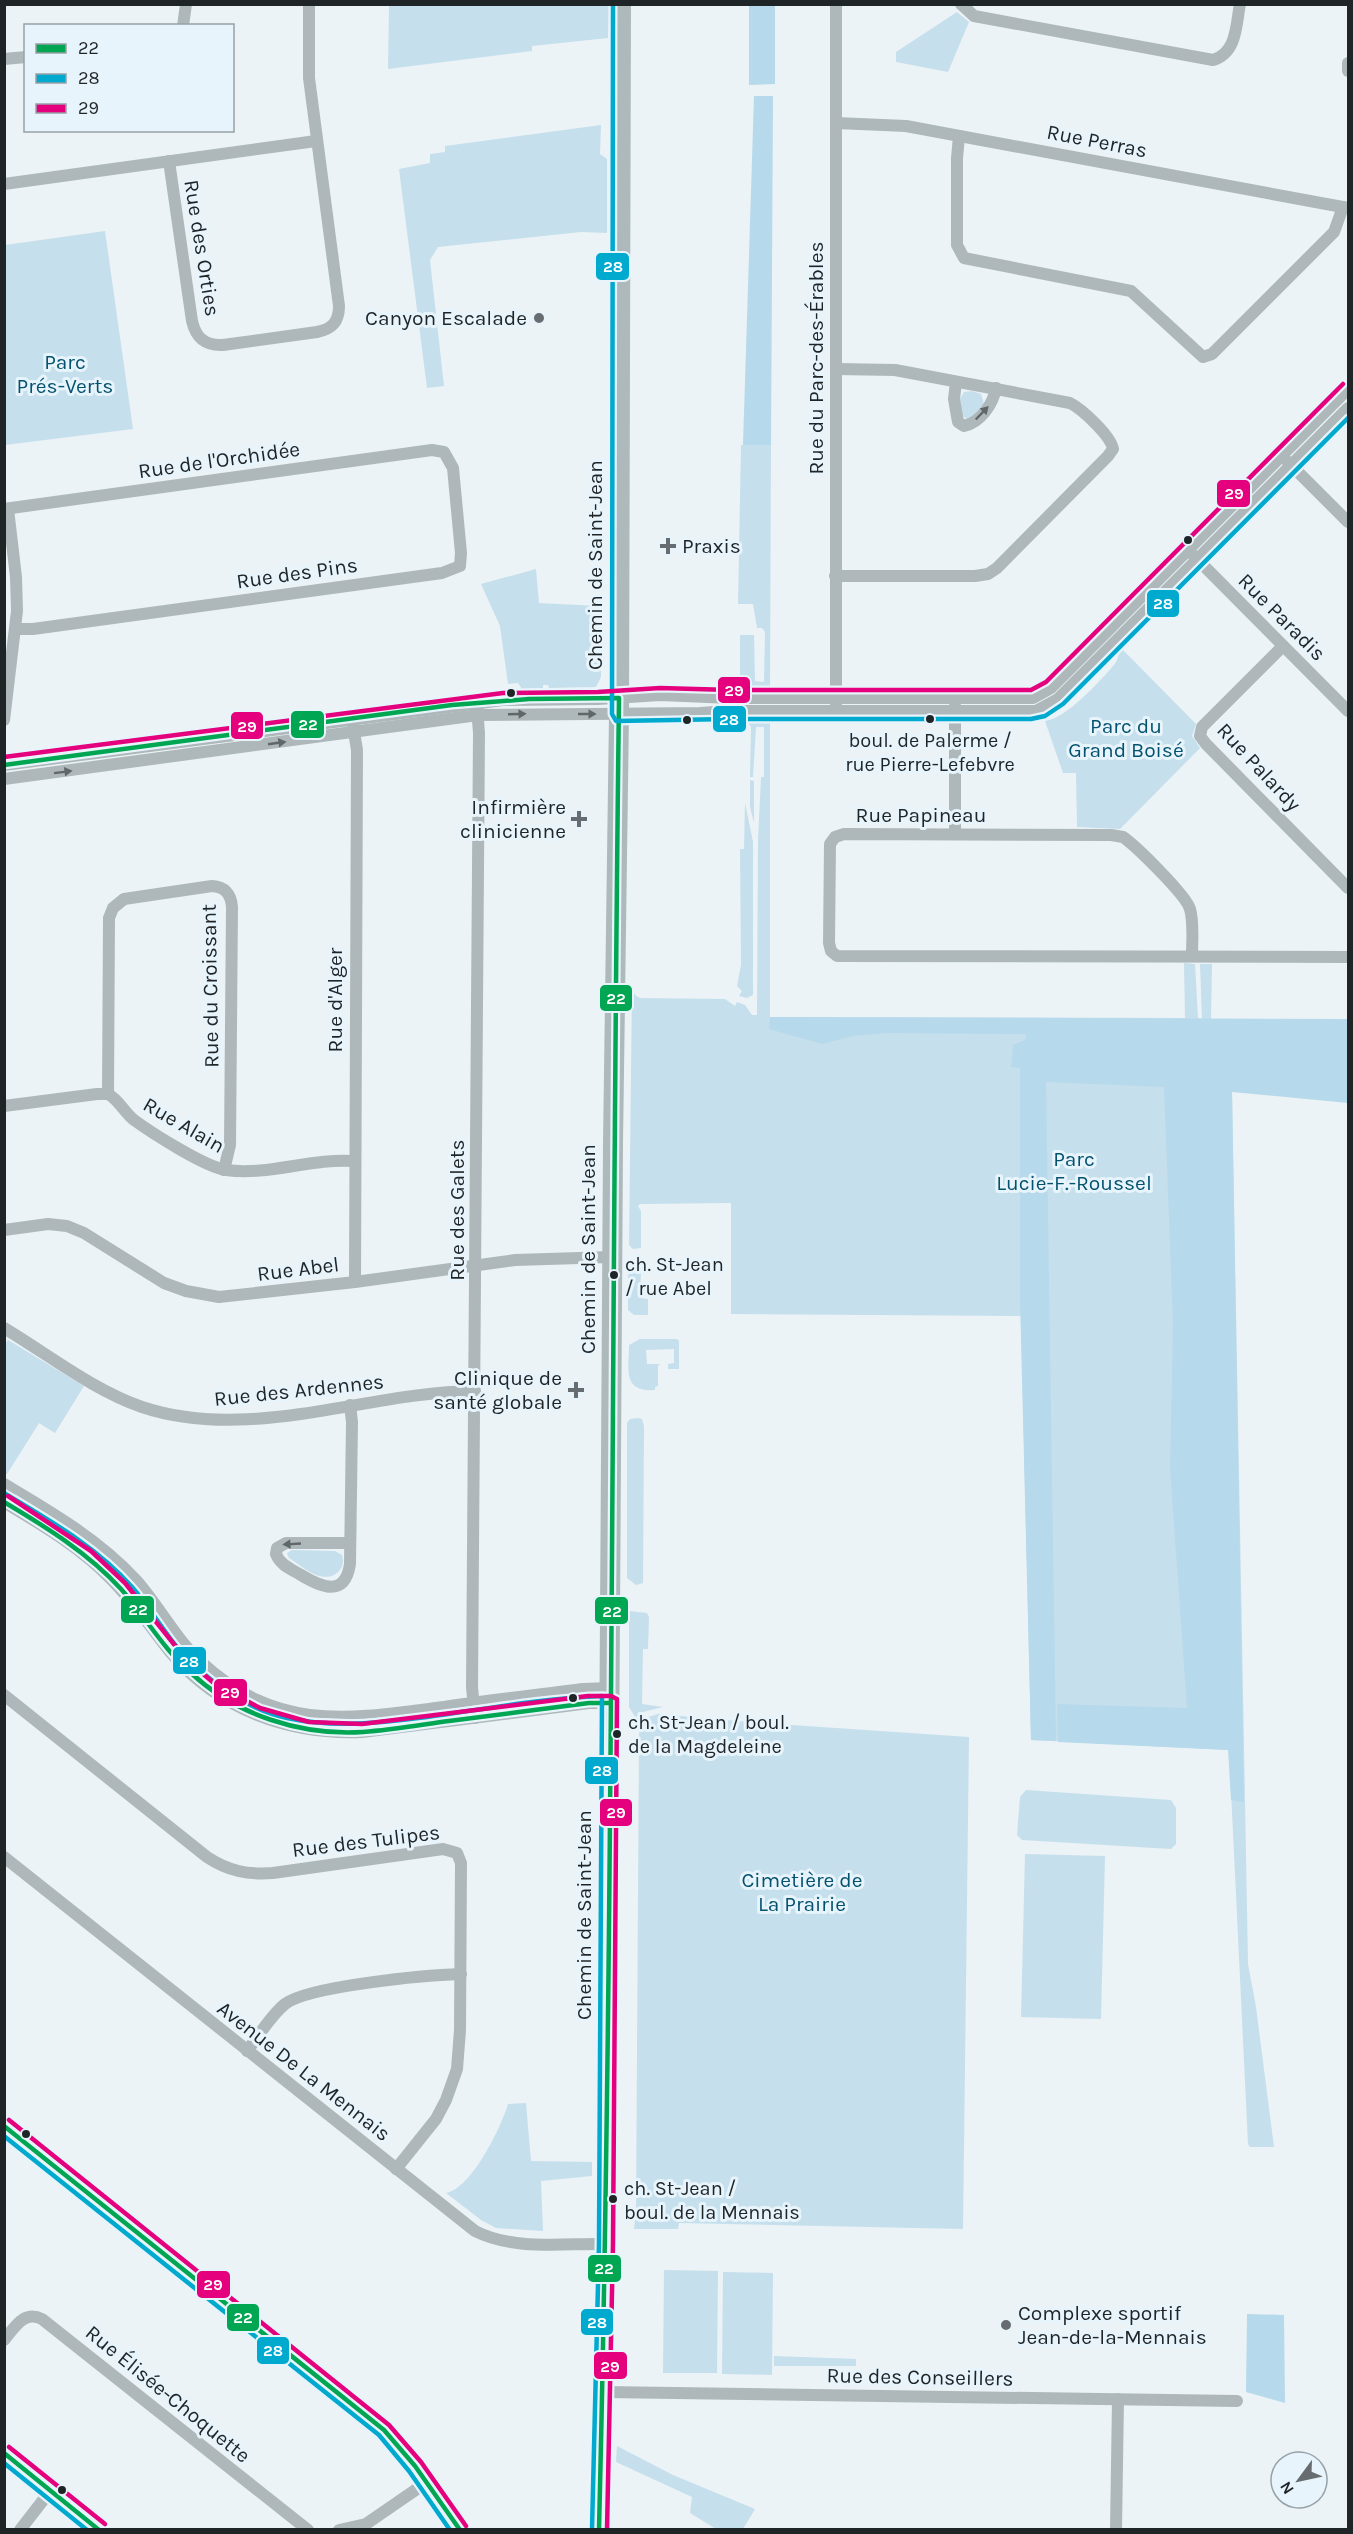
<svg xmlns="http://www.w3.org/2000/svg" width="1353" height="2534" font-family="Karla,sans-serif">
<style>
.green{fill:#c6dfec}
.forest{fill:#b6d9eb}
.lines{fill:none;stroke-linecap:round;stroke-linejoin:round}
.minor{stroke:#aeb8ba;stroke-width:12}
.primary{stroke:#aeb9bc;stroke-width:20}
.bus-1-casing{stroke:#e7f4fb;stroke-width:9}
.bus-2-casing{stroke:#e7f4fb;stroke-width:9}
.bus-3-casing{stroke:#e7f4fb;stroke-width:9}
.bus-1{stroke:#00a651;stroke-width:4.5}
.bus-2{stroke:#00a9ce;stroke-width:4.5}
.bus-3{stroke:#e5007d;stroke-width:4.5}
.oneway{fill:#5f6769}
.poi-dot{fill:#666c6f;stroke:#e7f4fb;stroke-width:2}
.bus-dot{fill:#1f2427;stroke:#e7f4fb;stroke-width:2}
.labels{text-anchor:middle;stroke-width:6;stroke-linejoin:round;paint-order:stroke}
.bus-label{font-size:20px;fill:#1f2427;stroke:#e7f4fb;text-anchor:start}
.street-label{font-size:21px;fill:#1f2427;stroke:#e7f4fb}
.poi-label{font-size:21px;fill:#1f2427;stroke:#e7f4fb;text-anchor:end}
.park-label{font-size:21px;fill:#055270;stroke:#e7f4fb}
.line-badge{stroke:#e7f4fb;stroke-width:2}
.badge-label{font-size:16px;text-anchor:middle;font-weight:bold;fill:#fff}
</style>
<rect width="100%" height="100%" fill="#ebf3f6"/>
<!-- green -->
<g class="green">
<polygon points="389,5 609,5 608,38 532,46 532,51 388,69"/>
<polygon points="957,12 969,22 948,72 896,62 896,52"/>
<polygon points="601,125 600,154 607,159 607,233 581,232 438,247 430,260 444,386 427,388 399,169 430,163 430,154 445,152 445,146"/>
<polygon points="105,231 133,429 5,445 5,245"/>
<polygon points="972,391 981,394 984,404 975,414 967,419 961,415 960,399 964,392"/>
<polygon points="741,445 771,445 770,688 740,688 740,635 754,635 755,681 764,682 765,632 762,628 757,628 753,604 738,604"/>
<polygon points="536,569 539,603 598,606 604,611 604,663 601,663 601,677 596,687 549,688 548,685 543,685 543,688 522,689 518,683 508,684 500,626 481,584"/>
<path d="M1122 649 1196 724 1192 736 1200 748 1120 829 1077 827 1076 773H1063L1045 721C1067 718 1099 682 1114 665 1119 659 1117 654 1122 649Z"/>
<polygon points="770,721 770,1017 1185,1018 1184,963 1195,964 1198,1018 1202,1019 1200,964 1212,964 1211,1019 1202,1019 1232,1091 1248,1964 1256,2007 1274,2147 1250,2147 1248,2144 1229,1750 1031,1740 1021,1316 731,1314 731,1203 640,1204 638,1206 641,1211 641,1248 633,1249 629,1245 632,989 635,995 640,998 725,999 735,1006 737,1002 745,1005 752,1015 757,1015 758,841 761,777 764,777 764,727 756,727 753,777 750,777 751,727 748,722"/>
<polygon points="750,780 754,781 754,823 750,807"/>
<polygon points="745,803 753,842 753,995 747,998 739,996 742,991 737,986 741,965 740,849 744,849"/>
<polygon points="631,1267 641,1269 640,1298 648,1299 648,1315 634,1315 628,1310 628,1276"/>
<path d="M640 1339H677L679 1341V1369H668V1364L674 1363V1349L646 1350 647 1364H660L658 1366V1386L655 1387V1390C622 1392 629 1370 629 1345Z"/>
<polygon points="8,1340 84,1386 55,1433 39,1423 7,1474 4,1473 4,1346"/>
<polygon points="638,1418 642,1419 644,1426 643,1583 636,1585 627,1578 627,1423 630,1419"/>
<path d="M292 1550 335 1551 342 1555C344 1562 343 1568 337 1573 321 1585 302 1566 289 1558L287 1553Z"/>
<polygon points="629,1611 647,1613 649,1617 648,1649 643,1649 642,1704 663,1707 643,1712 637,1720 629,1707"/>
<polygon points="658,1714 749,1722 969,1737 963,2229 679,2223 678,2229 634,2229 636,2211 639,1735 640,1727 645,1718"/>
<polygon points="1026,1790 1171,1800 1176,1808 1176,1844 1171,1849 1022,1840 1017,1835 1020,1797"/>
<polygon points="1025,1854 1105,1856 1101,2019 1021,2017"/>
<path d="M526 2103 531 2161 592 2162V2176L541 2181 543 2231 496 2228 481 2220 446 2193C471 2189 501 2128 508 2104Z"/>
<polygon points="664,2270 718,2271 717,2373 663,2373"/>
<polygon points="723,2272 773,2273 772,2375 722,2374"/>
<polygon points="774,2356 856,2359 856,2366 774,2366"/>
<polygon points="617,2446 673,2475 755,2509 743,2529 716,2529 690,2513 692,2497 616,2462"/>
</g>
<!-- forest -->
<g class="forest">
<polygon points="749,5 775,5 775,84 749,85"/>
<polygon points="754,96 773,96 771,445 743,445"/>
<polygon points="770,1017 1348,1019 1348,1103 1232,1092 1244,1802 1231,1800 1228,1750 1058,1742 1057,1704 1187,1708 1170,1468 1173,1324 1164,1087 1046,1082 1056,1741 1031,1740 1020,1299 1020,1068 1011,1067 1013,1045 1025,1040 1026,1034 886,1033 853,1036 822,1044 769,1029"/>
<polygon points="1247,2314 1284,2315 1285,2403 1246,2392"/>
</g>
<g class="lines">
<!-- minor -->
<g class="minor">
<path d="M961 4 974 16 1213 60C1237 53 1236 25 1240 4"/>
<polyline points="183,26 186,4"/>
<polyline points="4,59 26,57"/>
<polyline points="1348,63 1348,71"/>
<polyline points="836,123 906,126 1348,208"/>
<polyline points="959,136 957,158 957,245 964,258 1131,291 1203,357 1212,354 1334,232 1343,207"/>
<path d="M169 161 192 321C196 338 205 346 223 345L317 332C332 329 339 322 339 306L309 78V4"/>
<polyline points="4,184 316,141"/>
<path d="M956 382 954 399 958 422 964 426C981 422 993 404 996 388"/>
<polyline points="1287,461 1348,522"/>
<polyline points="4,509 432,450 444,452 453,468 461,553 460,566 442,573 33,629 16,629"/>
<polyline points="1193,555 1348,711"/>
<path d="M835 576H975L988 574 997 568 1108 456 1113 449C1111 436 1082 409 1070 403L895 370 836 369"/>
<polyline points="1283,646 1202,727 1200,736 1206,744 1348,888"/>
<polyline points="836,704 836,4"/>
<polyline points="955,706 955,834"/>
<polyline points="4,720 17,611 16,577 8,509"/>
<polyline points="353,726 357,750 355,1282"/>
<polyline points="4,765 503,700 598,699 660,695 731,698 1033,698 1051,688 1348,389"/>
<polyline points="4,779 478,715 700,713 730,711 1036,711 1058,699 1348,408"/>
<path d="M1192 956C1192 941 1194 923 1190 909 1186 895 1136 846 1123 837L1111 835 844 834 835 837 830 844 829 943 831 951 837 956 1348 957"/>
<path d="M108 1094 109 918 113 908 124 899 212 886C226 887 231 895 232 907L230 1145 224 1170"/>
<path d="M4 1106 97 1094H108C119 1100 124 1112 134 1120 152 1133 205 1167 226 1170 268 1176 311 1158 354 1161"/>
<polyline points="4,1230 48,1224 67,1226 84,1233 164,1283 186,1291 219,1297 355,1282 515,1260 612,1257"/>
<path d="M4 1328C49 1355 93 1390 142 1407 250 1443 366 1392 475 1391"/>
<path d="M350 1405 352 1422 350 1564C345 1598 321 1587 301 1575 291 1569 280 1565 276 1554L277 1548 286 1543H350"/>
<path d="M4 1484C51 1512 98 1539 136 1580 159 1606 175 1638 201 1662 278 1733 350 1719 444 1707 490 1700 537 1695 583 1689L610 1688"/>
<path d="M4 1502C42 1525 80 1547 111 1579 134 1602 151 1628 171 1653 219 1710 289 1735 362 1732L589 1703H610"/>
<path d="M4 1695 207 1857C228 1871 248 1875 273 1873L443 1849 457 1853 461 1863 460 2030 457 2069 446 2100 436 2119 396 2169"/>
<polyline points="475,1718 472,1687 479,733 477,708"/>
<path d="M4 1857 475 2231C514 2251 564 2243 606 2244"/>
<path d="M247 2051C259 2036 270 2016 285 2004 308 1986 427 1975 461 1974"/>
<polyline points="4,2126 384,2430 415,2466 460,2530"/>
<path d="M4 2340C15 2327 24 2310 42 2319L308 2530"/>
<polyline points="603,2392 1237,2401"/>
<polyline points="4,2453 100,2530"/>
<polyline points="20,2530 51,2490"/>
<polyline points="339,2530 366,2524 427,2482"/>
<polyline points="1116,2530 1118,2399"/>
</g>
<!-- primary -->
<polyline class="primary" points="599,2530 606,2244 613,1144 619,714 621,4"/>
<defs>
<g id="bus-1">
<path d="M4 765 452 705 529 699 619 698C611 1308 614 1919 599 2530"/>
<path d="M4 1502C46 1527 88 1553 121 1589 145 1616 163 1649 191 1673 236 1715 301 1736 363 1732 392 1730 420 1725 449 1721 496 1715 542 1709 589 1703H610"/>
<polyline points="4,2126 384,2430 415,2466 460,2530"/>
<polyline points="4,2453 99,2530"/>
</g>
<g id="bus-2">
<polyline points="613,4 612,714 616,721 730,719 1031,719 1045,716 1063,704 1348,418"/>
<path d="M4 1493C49 1520 97 1547 132 1587 155 1613 170 1645 197 1668 223 1691 253 1711 287 1718 333 1728 380 1723 427 1717 485 1709 544 1698 602 1696L599 2244 592 2530"/>
<polyline points="4,2136 379,2435 409,2471 450,2530"/>
<polyline points="4,2463 87,2530"/>
</g>
<g id="bus-3">
<polyline points="4,757 503,693 598,692 660,688 731,690 1031,690 1046,682 1343,384"/>
<polyline points="8,1496 91,1551 125,1583 177,1648 195,1667 215,1684 260,1708 309,1722 362,1724 588,1696 611,1696 617,1699 613,2244 607,2530"/>
<polyline points="9,2120 389,2425 421,2462 466,2526"/>
<polyline points="9,2447 105,2524"/>
</g>
</defs>
<!-- bus-1 casing -->
<use href="#bus-1" class="bus-1-casing"/>
<!-- bus-2 casing -->
<use href="#bus-2" class="bus-2-casing"/>
<!-- bus-3 casing -->
<use href="#bus-3" class="bus-3-casing"/>
<!-- bus-1 -->
<use href="#bus-1" class="bus-1"/>
<!-- bus-2 -->
<use href="#bus-2" class="bus-2"/>
<!-- bus-3 -->
<use href="#bus-3" class="bus-3"/>
</g>
<!-- one-way arrows -->
<defs><path id="oneway-solid" d="M-6-.8H1V-3.2L6.5 0L1 3.2V.8H-6Z" transform="scale(1.5)"/></defs>
<g class="oneway">
<use href="#oneway-solid" transform="translate(982 413) rotate(-46)"/>
<use href="#oneway-solid" transform="translate(517 714) rotate(-2)"/>
<use href="#oneway-solid" transform="translate(587 714)"/>
<use href="#oneway-solid" transform="translate(277 743) rotate(-8)"/>
<use href="#oneway-solid" transform="translate(63 772) rotate(-7)"/>
<use href="#oneway-solid" transform="translate(292 1544) rotate(177)"/>
</g>
<!-- markers -->
<g class="poi-dot">
<circle cx="539" cy="318" r="6"/>
<path d="M665 537h6v6h6v6h-6v6h-6v-6h-6v-6h6z"/>
<path d="M576 810h6v6h6v6h-6v6h-6v-6h-6v-6h6z"/>
<path d="M573 1381h6v6h6v6h-6v6h-6v-6h-6v-6h6z"/>
<circle cx="1006" cy="2325" r="6"/>
</g>
<g class="bus-dot">
<circle cx="1188" cy="540" r="5"/>
<circle cx="511" cy="693" r="5"/>
<circle cx="930" cy="719" r="5"/>
<circle cx="687" cy="720" r="5"/>
<circle cx="614" cy="1275" r="5"/>
<circle cx="573" cy="1698" r="5"/>
<circle cx="617" cy="1734" r="5"/>
<circle cx="26" cy="2134" r="5"/>
<circle cx="613" cy="2199" r="5"/>
<circle cx="62" cy="2490" r="5"/>
</g>
<g class="labels">
<!-- bus labels -->
<g class="bus-label">
<text x="930" y="747" text-anchor="middle">boul. de Palerme /<tspan x="930" dy="24">rue Pierre-Lefebvre</tspan></text>
<text x="625" y="1271">ch. St-Jean<tspan x="625" dy="24">/ rue Abel</tspan></text>
<text x="628" y="1729">ch. St-Jean / boul.<tspan x="628" dy="24">de la Magdeleine</tspan></text>
<text x="624" y="2195">ch. St-Jean /<tspan x="624" dy="24">boul. de la Mennais</tspan></text>
</g>
<!-- street labels -->
<g class="street-label">
<text transform="translate(1097 141) rotate(11)" y="7">Rue Perras</text>
<text transform="translate(202 248) rotate(81)" y="7">Rue des Orties</text>
<text transform="translate(816 358) rotate(-90)" y="7">Rue du Parc-des-Érables</text>
<text transform="translate(219 460) rotate(-8)" y="7">Rue de l'Orchidée</text>
<text transform="translate(595 565) rotate(-90)" y="7">Chemin de Saint-Jean</text>
<text transform="translate(297 573) rotate(-8)" y="7">Rue des Pins</text>
<text transform="translate(1282 617) rotate(45)" y="7">Rue Paradis</text>
<text transform="translate(1259 767) rotate(47)" y="7">Rue Palardy</text>
<text x="921" y="822">Rue Papineau</text>
<text transform="translate(210 986) rotate(-91)" y="7">Rue du Croissant</text>
<text transform="translate(335 1000) rotate(-90)" y="7">Rue d'Alger</text>
<text transform="translate(184 1125) rotate(30)" y="7">Rue Alain</text>
<text transform="translate(457 1210) rotate(-90)" y="7">Rue des Galets</text>
<text transform="translate(588 1249) rotate(-90)" y="7">Chemin de Saint-Jean</text>
<text transform="translate(298 1269) rotate(-7)" y="7">Rue Abel</text>
<text transform="translate(299 1390) rotate(-6)" y="7">Rue des Ardennes</text>
<text transform="translate(366 1841) rotate(-7)" y="7">Rue des Tulipes</text>
<text transform="translate(584 1915) rotate(-90)" y="7">Chemin de Saint-Jean</text>
<text transform="translate(304 2071) rotate(38)" y="7">Avenue De La Mennais</text>
<text transform="translate(920 2377) rotate(1)" y="7">Rue des Conseillers</text>
<text transform="translate(168 2394) rotate(39)" y="7">Rue Élisée-Choquette</text>
</g>
<!-- poi labels -->
<g class="poi-label">
<text x="527" y="325">Canyon Escalade</text>
<text x="682" y="553" text-anchor="start">Praxis</text>
<text x="566" y="814">Infirmière<tspan x="566" dy="24">clinicienne</tspan></text>
<text x="562" y="1385">Clinique de<tspan x="562" dy="24">santé globale</tspan></text>
<text x="1018" y="2320" text-anchor="start">Complexe sportif<tspan x="1018" dy="24">Jean-de-la-Mennais</tspan></text>
</g>
<!-- park labels -->
<g class="park-label">
<text x="65" y="369">Parc<tspan x="65" dy="24">Prés-Verts</tspan></text>
<text x="1126" y="733">Parc du<tspan x="1126" dy="24">Grand Boisé</tspan></text>
<text x="1074" y="1166">Parc<tspan x="1074" dy="24">Lucie-F.-Roussel</tspan></text>
<text x="802" y="1887">Cimetière de<tspan x="802" dy="24">La Prairie</tspan></text>
</g>
</g>
<g class="line-badge">
<rect x="595" y="252" width="35" height="29" rx="6" fill="#00a9ce"/>
<rect x="1216" y="479" width="35" height="29" rx="6" fill="#e5007d"/>
<rect x="1146" y="589" width="34" height="29" rx="6" fill="#00a9ce"/>
<rect x="717" y="676" width="34" height="28" rx="6" fill="#e5007d"/>
<rect x="712" y="705" width="35" height="28" rx="6" fill="#00a9ce"/>
<rect x="290" y="710" width="35" height="29" rx="6" fill="#00a651"/>
<rect x="230" y="711" width="34" height="29" rx="6" fill="#e5007d"/>
<rect x="599" y="984" width="34" height="28" rx="6" fill="#00a651"/>
<rect x="120" y="1595" width="35" height="29" rx="6" fill="#00a651"/>
<rect x="594" y="1596" width="35" height="29" rx="6" fill="#00a651"/>
<rect x="172" y="1646" width="35" height="29" rx="6" fill="#00a9ce"/>
<rect x="213" y="1678" width="35" height="29" rx="6" fill="#e5007d"/>
<rect x="584" y="1756" width="35" height="29" rx="6" fill="#00a9ce"/>
<rect x="599" y="1798" width="34" height="29" rx="6" fill="#e5007d"/>
<rect x="587" y="2254" width="35" height="29" rx="6" fill="#00a651"/>
<rect x="196" y="2270" width="35" height="29" rx="6" fill="#e5007d"/>
<rect x="226" y="2303" width="34" height="29" rx="6" fill="#00a651"/>
<rect x="580" y="2308" width="34" height="28" rx="6" fill="#00a9ce"/>
<rect x="256" y="2336" width="34" height="29" rx="6" fill="#00a9ce"/>
<rect x="593" y="2351" width="35" height="29" rx="6" fill="#e5007d"/>
</g>
<g class="badge-label">
<text x="613" y="272">28</text>
<text x="1234" y="499">29</text>
<text x="1163" y="609">28</text>
<text x="734" y="696">29</text>
<text x="729" y="725">28</text>
<text x="308" y="730">22</text>
<text x="247" y="732">29</text>
<text x="616" y="1004">22</text>
<text x="138" y="1615">22</text>
<text x="612" y="1617">22</text>
<text x="189" y="1667">28</text>
<text x="230" y="1698">29</text>
<text x="602" y="1776">28</text>
<text x="616" y="1818">29</text>
<text x="604" y="2274">22</text>
<text x="213" y="2290">29</text>
<text x="243" y="2323">22</text>
<text x="597" y="2328">28</text>
<text x="273" y="2356">28</text>
<text x="610" y="2372">29</text>
</g>
<!-- border -->
<rect width="1353" height="2534" fill="none" stroke="#1f2427" stroke-width="12"/>
<!-- legend -->
<rect x="24" y="24" width="210" height="108" fill="#e7f4fb" stroke="#97a1a6" stroke-width="1.5"/>
<rect x="36" y="44" width="30" height="9" fill="#00a651" stroke="#97a1a6" stroke-width="1.5"/>
<text x="78" y="54" font-size="18" fill="#1f2427">22</text>
<rect x="36" y="74" width="30" height="9" fill="#00a9ce" stroke="#97a1a6" stroke-width="1.5"/>
<text x="78" y="84" font-size="18" fill="#1f2427">28</text>
<rect x="36" y="104" width="30" height="9" fill="#e5007d" stroke="#97a1a6" stroke-width="1.5"/>
<text x="78" y="114" font-size="18" fill="#1f2427">29</text>
<!-- north arrow -->
<g transform="translate(1299 2480) rotate(237)"><circle r="28" fill="#e7f4fb" stroke="#97a1a6" stroke-width="1.5"/>
<path d="M0-4.5L10 22L0 15L-10 22Z" fill="#666c6f"/>
<text y="-9" font-size="16" font-weight="bold" text-anchor="middle" fill="#1f2427">N</text>
</g>
</svg>
